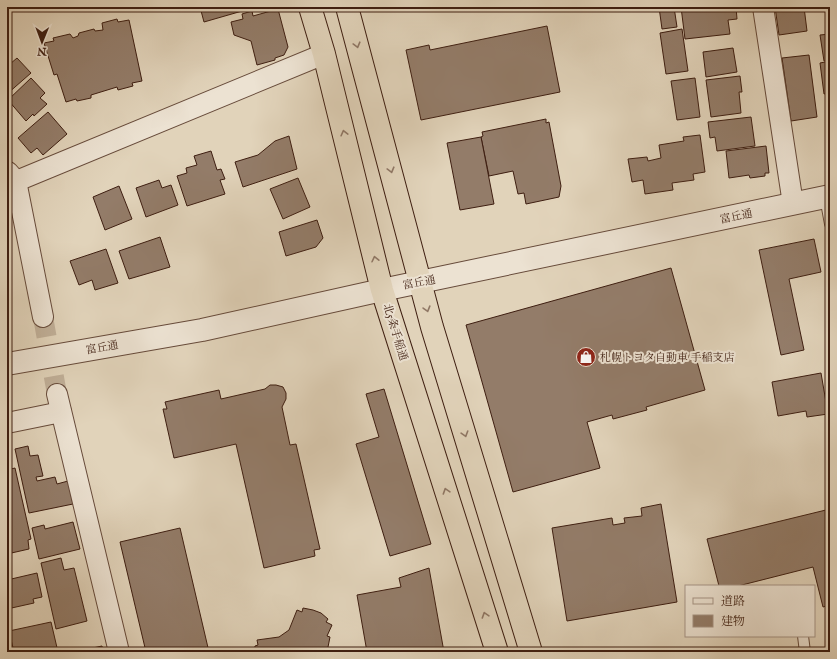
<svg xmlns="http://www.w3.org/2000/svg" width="837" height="659" font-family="'IM FELL English','Noto Serif JP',serif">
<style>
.building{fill:#937c69;stroke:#3e1e11}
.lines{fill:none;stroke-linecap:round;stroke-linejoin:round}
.minor-tunnel{stroke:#c0af98;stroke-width:20;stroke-dasharray:20 10;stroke-linecap:butt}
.service-casing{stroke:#674b3b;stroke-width:12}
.minor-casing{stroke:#674b3b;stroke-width:22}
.tertiary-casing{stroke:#674b3b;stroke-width:24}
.trunk-casing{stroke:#3e1e11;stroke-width:24}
.service{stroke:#ece2d2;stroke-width:10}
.minor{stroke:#ece2d2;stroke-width:20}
.tertiary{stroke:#ece2d2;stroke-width:22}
.trunk{stroke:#e1d3ba;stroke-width:22}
.oneway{stroke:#907866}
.labels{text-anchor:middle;stroke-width:4;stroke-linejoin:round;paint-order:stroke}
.street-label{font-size:11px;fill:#3e1e11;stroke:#ece2d2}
.poi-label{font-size:11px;fill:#3e1e11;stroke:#ece2d2;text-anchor:start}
</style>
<rect width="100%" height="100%" fill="#e1d3ba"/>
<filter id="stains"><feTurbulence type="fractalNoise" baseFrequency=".005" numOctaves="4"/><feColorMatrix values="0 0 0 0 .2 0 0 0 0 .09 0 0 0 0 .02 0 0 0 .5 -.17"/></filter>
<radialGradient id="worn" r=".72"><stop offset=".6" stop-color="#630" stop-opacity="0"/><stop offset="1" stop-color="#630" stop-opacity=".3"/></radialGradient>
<!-- building -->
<g class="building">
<polygon points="200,7 256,7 204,22"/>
<polygon points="659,7 674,7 677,27 662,29"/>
<polygon points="681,7 736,7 737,19 728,20 730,34 685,39"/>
<polygon points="775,7 804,7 807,31 779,35"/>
<polygon points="278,9 288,47 284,55 275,58 275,60 257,65 251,41 234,35 231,22 243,19 242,14 252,11 253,16"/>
<polygon points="117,19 118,22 129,20 142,81 132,83 133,86 118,90 117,87 91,95 91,98 77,101 76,99 66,102 57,74 54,75 44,43 54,41 53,38 70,34 73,38 78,36 79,33 94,29 95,31 103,30 102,23"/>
<polygon points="547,26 560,92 421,120 406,50 429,45 430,50"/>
<polygon points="682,29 688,71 666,74 660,33"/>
<polygon points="830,34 830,60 824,61 820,35"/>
<polygon points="733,48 737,72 706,77 703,52"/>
<polygon points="809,55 817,117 791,121 782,58"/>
<polygon points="17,58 31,73 7,94 7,60 10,64"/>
<polygon points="830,61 830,108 828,93 824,94 820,63"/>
<polygon points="740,76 742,92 739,92 741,113 711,117 706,80"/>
<polygon points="31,78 45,93 40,98 47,104 34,116 33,114 26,121 8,100"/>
<polygon points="695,78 700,117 677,120 671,81"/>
<polygon points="830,111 830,139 826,112"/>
<polygon points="48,112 67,134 43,155 37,148 31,153 18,138"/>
<polygon points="751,117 755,146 717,151 715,137 710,138 708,122"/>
<polygon points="546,119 546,123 549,122 561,186 559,197 526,204 524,193 518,194 513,171 489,176 481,137 483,136 482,132"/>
<polygon points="700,135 705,172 693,174 694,180 672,183 673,190 645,194 643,180 632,182 628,159 647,157 648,161 661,158 659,145 684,141 683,137"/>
<polygon points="289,136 297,169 243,187 235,162 258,155 275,141"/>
<polygon points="481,137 494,204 460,210 447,143"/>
<polygon points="766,146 769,173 765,173 765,176 750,178 749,175 729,178 726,151"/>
<polygon points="211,151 217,170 221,169 225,179 220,180 225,194 187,206 177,176 187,173 186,168 197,165 194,156"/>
<polygon points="298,178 310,207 283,219 270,189"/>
<polygon points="159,180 162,188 171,185 178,205 146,217 136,188"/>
<polygon points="119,186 132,219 105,230 93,197"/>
<polygon points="317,220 323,238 316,247 286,256 279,232"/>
<polygon points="160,237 170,267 129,279 119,251"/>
<polygon points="814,239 821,272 789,279 804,350 781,355 759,250"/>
<polygon points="106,249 118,283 95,290 92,280 79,285 70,261"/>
<polygon points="671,268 705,390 646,407 647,410 613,419 612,415 587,422 600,468 513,492 466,325"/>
<polygon points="821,373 828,414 807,417 806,411 778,416 772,382"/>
<polygon points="270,385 276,385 283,387 286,393 286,399 282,407 290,445 296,444 320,549 314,550 315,556 264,568 236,444 174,458 163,409 167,409 165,402 219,390 221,399 265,389"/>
<polygon points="384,389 431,544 390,556 356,444 379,437 366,394"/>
<polygon points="28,446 30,456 38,455 43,476 36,477 37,481 55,477 57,484 68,481 73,504 29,513 15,449"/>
<polygon points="15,468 31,539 28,540 29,549 7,554 7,470"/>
<polygon points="661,504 677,602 567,621 552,528 612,518 613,525 625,523 624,518 642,516 641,508"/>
<polygon points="830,509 830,605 823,607 813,567 738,586 719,586 707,539"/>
<polygon points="73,522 80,549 39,559 32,528 44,525 45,529"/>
<polygon points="180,528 209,652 146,652 120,542"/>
<polygon points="61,558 64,570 74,568 87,621 56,629 41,563"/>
<polygon points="429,568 444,652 367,652 357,595 401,587 399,578"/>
<polygon points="37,573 42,597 33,599 34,603 7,609 7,580"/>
<polygon points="303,608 313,610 321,613 328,619 326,622 332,625 327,636 330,637 327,652 254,652 255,646 258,645 257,640 279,637 289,630 297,610 302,612"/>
<polygon points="51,622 58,652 14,652 9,631"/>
<polygon points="102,646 103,652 74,652"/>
</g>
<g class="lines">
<!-- minor-tunnel -->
<polyline class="minor-tunnel" points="43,317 57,394"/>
<defs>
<g id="service">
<polyline points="825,197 830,224"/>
<polyline points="803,636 805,652"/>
</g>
<g id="minor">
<polyline points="763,7 793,204"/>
<polyline points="8,172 16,181 43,317"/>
<polyline points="7,185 324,54"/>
<polyline points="57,394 119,652"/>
<polyline points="7,423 61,412"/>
</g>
<polyline id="tertiary" points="7,364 202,330 382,290 830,196"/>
<g id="trunk">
<polyline points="310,7 324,54 382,290 497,652"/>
<polyline points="347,7 432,327 531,652"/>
</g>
</defs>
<!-- service casing -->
<use href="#service" class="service-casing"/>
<!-- minor casing -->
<use href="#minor" class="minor-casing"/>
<!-- tertiary casing -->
<use href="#tertiary" class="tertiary-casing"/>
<!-- trunk casing -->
<use href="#trunk" class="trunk-casing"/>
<!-- service -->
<use href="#service" class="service"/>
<!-- minor -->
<use href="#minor" class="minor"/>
<!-- tertiary -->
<use href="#tertiary" class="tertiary"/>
<!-- trunk -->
<use href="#trunk" class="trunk"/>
</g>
<!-- one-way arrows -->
<defs><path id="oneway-chevron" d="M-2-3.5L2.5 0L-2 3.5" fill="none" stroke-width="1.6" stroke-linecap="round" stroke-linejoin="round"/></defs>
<g class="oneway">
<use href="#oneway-chevron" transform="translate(357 45) rotate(75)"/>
<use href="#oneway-chevron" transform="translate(344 133) rotate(-104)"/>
<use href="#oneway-chevron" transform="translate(391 170) rotate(75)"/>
<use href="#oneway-chevron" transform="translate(375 259) rotate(-103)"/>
<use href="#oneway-chevron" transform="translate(427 309) rotate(74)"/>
<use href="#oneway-chevron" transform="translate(465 434) rotate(73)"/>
<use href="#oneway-chevron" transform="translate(446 491) rotate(-108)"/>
<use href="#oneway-chevron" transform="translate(485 615) rotate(-108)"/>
</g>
<!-- icons -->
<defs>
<symbol id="shop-disc" viewBox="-11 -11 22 22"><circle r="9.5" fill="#8f2418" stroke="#ece2d2"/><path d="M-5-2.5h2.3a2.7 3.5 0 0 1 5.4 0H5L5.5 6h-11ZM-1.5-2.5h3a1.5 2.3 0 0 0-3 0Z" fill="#fff"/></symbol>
</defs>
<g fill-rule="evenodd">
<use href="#shop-disc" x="575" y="346" width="22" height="22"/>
</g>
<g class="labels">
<!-- street labels -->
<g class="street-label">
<text transform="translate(736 216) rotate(-12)" y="4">富丘通</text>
<text transform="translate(419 282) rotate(-11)" y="4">富丘通</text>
<text transform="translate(396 332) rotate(73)" y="4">北5条手稲通</text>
<text transform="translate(102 347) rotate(-10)" y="4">富丘通</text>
</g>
<!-- poi labels -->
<g class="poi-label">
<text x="600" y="361">札幌トヨタ自動車 手稲支店</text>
</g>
</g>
<!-- margin -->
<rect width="837" height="659" fill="none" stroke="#e1d3ba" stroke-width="24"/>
<rect x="8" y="8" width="821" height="643" fill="none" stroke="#3e1e11" stroke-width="2"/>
<rect x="12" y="12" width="813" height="635" fill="none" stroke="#3e1e11"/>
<!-- legend -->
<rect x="685" y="585" width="130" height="52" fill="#ece2d2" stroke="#a69485"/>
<rect x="693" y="598" width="20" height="6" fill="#ece2d2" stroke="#a69485"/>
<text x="721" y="605" font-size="12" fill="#3e1e11">道路</text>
<rect x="693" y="615" width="20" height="12" fill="#937c69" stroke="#a69485"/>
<text x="721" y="625" font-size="12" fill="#3e1e11">建物</text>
<!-- north arrow -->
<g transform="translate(42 42) rotate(181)" stroke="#ece2d2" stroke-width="3" paint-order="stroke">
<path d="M0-3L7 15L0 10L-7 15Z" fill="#3e1e11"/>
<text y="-6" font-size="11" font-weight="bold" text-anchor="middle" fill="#3e1e11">N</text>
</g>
<rect width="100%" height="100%" filter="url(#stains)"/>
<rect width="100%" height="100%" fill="url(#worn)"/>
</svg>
